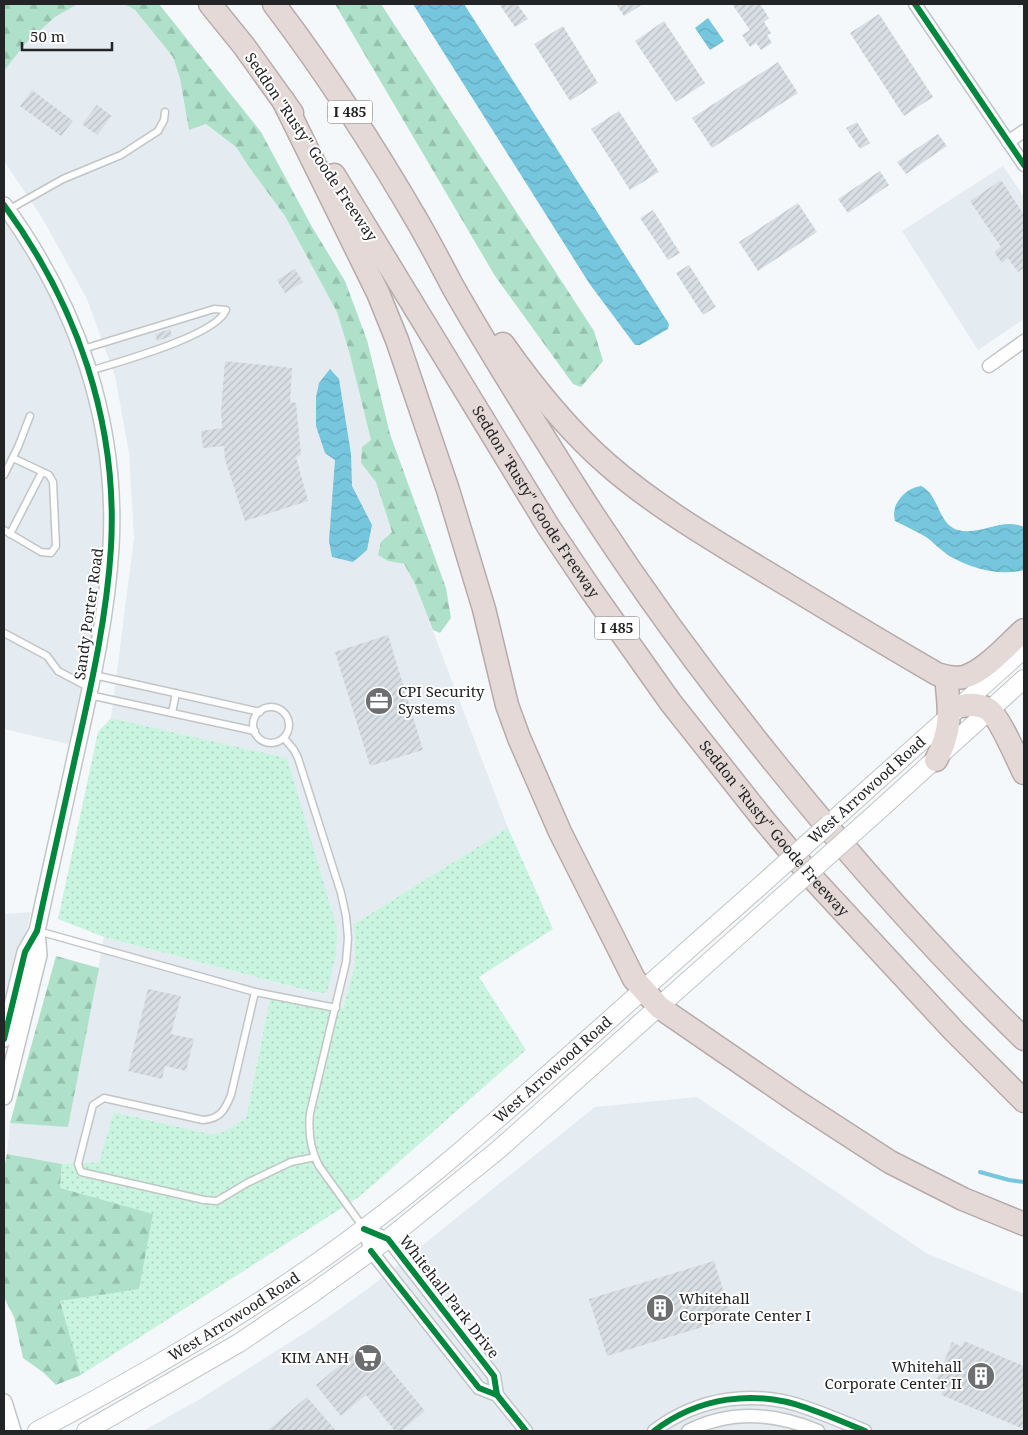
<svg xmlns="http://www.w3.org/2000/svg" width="1028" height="1435" font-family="'Noto Serif',serif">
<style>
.built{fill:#e4ebf1}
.grass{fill:url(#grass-dots)}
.forest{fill:url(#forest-firs)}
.water{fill:url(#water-waves)}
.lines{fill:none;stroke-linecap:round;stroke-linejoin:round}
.stream{stroke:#76c6dd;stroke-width:4}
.building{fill:url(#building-hatch)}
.service-casing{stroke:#c2c5c6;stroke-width:9}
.minor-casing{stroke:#c2c5c6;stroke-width:15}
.tertiary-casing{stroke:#c2c5c6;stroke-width:18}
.secondary-casing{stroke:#c2c5c6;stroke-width:20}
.motorway-casing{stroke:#b6aaab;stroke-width:25}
.service{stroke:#fefefe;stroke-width:6}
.minor{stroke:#fefefe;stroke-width:12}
.tertiary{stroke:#fefefe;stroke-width:15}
.secondary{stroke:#fefefe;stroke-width:18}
.motorway{stroke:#e5d9d8;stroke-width:22}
.secondary-bridge-casing{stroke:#c2c5c6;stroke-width:20;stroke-linecap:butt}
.secondary-bridge{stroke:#fefefe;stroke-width:18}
.cycleway-casing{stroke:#fff;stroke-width:9}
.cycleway{stroke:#00873e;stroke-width:6}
.labels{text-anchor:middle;stroke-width:4;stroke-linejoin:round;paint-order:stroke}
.shield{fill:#fff;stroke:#656667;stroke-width:1}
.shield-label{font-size:14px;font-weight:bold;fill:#232426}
.street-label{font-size:15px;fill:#232426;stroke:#fff}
.poi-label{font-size:15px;fill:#232426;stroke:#fff;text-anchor:start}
</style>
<defs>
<pattern id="grass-dots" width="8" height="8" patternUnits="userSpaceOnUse" patternTransform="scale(1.25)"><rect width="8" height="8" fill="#c9f4df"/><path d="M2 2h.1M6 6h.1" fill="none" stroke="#acd1bf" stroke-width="1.8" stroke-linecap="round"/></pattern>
<pattern id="forest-firs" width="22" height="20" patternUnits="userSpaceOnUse" patternTransform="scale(1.25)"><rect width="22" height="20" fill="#afe1ca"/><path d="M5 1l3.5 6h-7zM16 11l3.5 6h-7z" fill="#96c1ad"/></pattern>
<pattern id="water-waves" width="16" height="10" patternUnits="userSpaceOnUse" patternTransform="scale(1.25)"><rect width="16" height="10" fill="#76c6dd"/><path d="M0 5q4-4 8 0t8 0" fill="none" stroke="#66aabe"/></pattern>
<pattern id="building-hatch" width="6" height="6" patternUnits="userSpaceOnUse" patternTransform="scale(1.25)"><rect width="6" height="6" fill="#d8dfe4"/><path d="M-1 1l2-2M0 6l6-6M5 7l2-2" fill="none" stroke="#b9bfc3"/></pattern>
</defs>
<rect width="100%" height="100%" fill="#f5f8fa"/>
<!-- built -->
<g class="built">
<polygon points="78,4 124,4 135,10 173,57 180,79 189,130 206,124 236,147 249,167 285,216 337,312 350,355 371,440 361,463 376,481 392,532 381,542 388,561 403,564 415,584 508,828 354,924 355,964 343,1009 270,998 246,1118 221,1133 210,1134 115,1112 99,1162 62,1164 7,1154 10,1123 68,1126 104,937 312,992 327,993 287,758 111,718 134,538 129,453 115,376 87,299 41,216 4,161 4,71 25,44 55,17"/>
<polygon points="1003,166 1024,197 1024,319 978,350 902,231"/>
<polygon points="4,215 62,310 97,421 106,511 103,591 72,745 4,729"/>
<polygon points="31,912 4,1023 4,914"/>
<polygon points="697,1097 926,1253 1024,1294 1024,1431 143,1431 200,1399 314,1327 369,1288 595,1107"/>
</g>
<!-- grass -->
<g class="grass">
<polygon points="111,718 287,758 337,929 336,954 327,993 313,992 104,937 58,919 98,732"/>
<polygon points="508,828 553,929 479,977 526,1050 359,1197 81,1375 60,1301 139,1288 60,1188 62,1164 99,1162 114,1112 210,1134 221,1133 246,1118 270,998 343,1009 355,964 354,924"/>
</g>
<!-- forest -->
<g class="forest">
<polygon points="4,4 78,4 55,17 25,44 4,71"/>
<polygon points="124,4 159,4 261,132 312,227 345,281 367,340 390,434 446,588 451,618 440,633 433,630 415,584 404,564 388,561 378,555 381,542 392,532 376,482 361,463 362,447 371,440 350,355 337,312 285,216 249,167 236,147 206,124 189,130 180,79 173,57 135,10"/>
<polygon points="335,4 381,4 594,331 603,361 581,387 573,384 495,276"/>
<polygon points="56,956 99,968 68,1127 10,1123"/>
<polygon points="7,1154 62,1164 60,1188 153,1214 139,1289 60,1301 81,1375 56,1385 44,1373 23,1358 14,1317 4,1297 4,1167"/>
</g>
<!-- water -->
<g class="water">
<polygon points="413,4 464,4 669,324 668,329 640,345 635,345 589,283"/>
<polygon points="708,18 724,41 710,50 695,28"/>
<polygon points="330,369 339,379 351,454 352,486 372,525 367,550 353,562 332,557 329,541 335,460 325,453 316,426 316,397 319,383"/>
<path d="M921 486C939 494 938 525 958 530 981 536 1002 517 1024 527V570C999 577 964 567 944 552 937 547 932 541 926 537 916 531 905 526 895 521 890 505 905 488 921 486Z"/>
</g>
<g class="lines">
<!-- stream -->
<polyline class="stream" points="980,1172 1009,1180 1024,1182"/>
</g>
<!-- building -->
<g class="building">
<polygon points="499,4 517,4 528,19 515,27"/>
<polygon points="616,4 643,4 624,16"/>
<polygon points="732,4 760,4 769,18 764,22 771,33 767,35 772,43 761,50 756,43 750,47 742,35 750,30"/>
<polygon points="879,14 933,97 904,116 850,33"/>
<polygon points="664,21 705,83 676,102 635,41"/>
<polygon points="563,26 598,83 570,101 534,44"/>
<polygon points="778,62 798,93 712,148 692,118"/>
<polygon points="32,90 73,121 61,136 20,106"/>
<polygon points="97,105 112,116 97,135 82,124"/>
<polygon points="619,111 659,172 630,190 591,129"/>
<polygon points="857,122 870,143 860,149 846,128"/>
<polygon points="938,134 947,146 906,174 897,162"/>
<polygon points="880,171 889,185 848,213 838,199"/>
<polygon points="1001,180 1024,215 1024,268 1018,272 1008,258 1002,263 994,252 1001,247 970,201"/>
<polygon points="798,203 817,232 758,271 739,242"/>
<polygon points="653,210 680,253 668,260 640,218"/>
<polygon points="689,265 716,307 703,315 676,273"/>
<polygon points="295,269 303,282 285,293 277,280"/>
<polygon points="170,329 172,336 157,341 155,334"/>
<polygon points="225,361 292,368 290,402 296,403 301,455 296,457 308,501 245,521 225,460 224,446 203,448 201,431 222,428 221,411"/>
<polygon points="388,635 423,750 370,766 335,652"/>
<polygon points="148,989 181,996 171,1034 194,1039 186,1071 165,1066 162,1079 128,1071"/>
<polygon points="714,1261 732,1318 607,1356 589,1299"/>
<polygon points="964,1341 1024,1366 1024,1429 941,1395 943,1390 934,1386 952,1342 962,1347"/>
<polygon points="368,1342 425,1411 401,1431 395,1431 366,1395 341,1416 316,1385"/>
<polygon points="307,1397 336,1431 267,1431"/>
</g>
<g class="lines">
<defs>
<g id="service">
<polyline points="8,210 63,179 121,155 158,131 164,120 165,112"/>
<path d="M83 349 214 309 226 310C216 336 118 362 90 371"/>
<polyline points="4,475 18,447 30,416"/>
<polyline points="4,530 41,552 51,553 56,546 53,482 49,475 13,458"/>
<polyline points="10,534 42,472"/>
<polyline points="4,633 47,656 58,671 90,688"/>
<polyline points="94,675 260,712"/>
<polyline points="89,695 255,731"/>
<circle cx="271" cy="725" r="18"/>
<polyline points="172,713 176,693"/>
<path d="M284 738 294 750 298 758 341 893 346 916 348 938 346 962 310 1113C308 1132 310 1149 319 1166L363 1227"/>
<polyline points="38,931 255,992 336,1008"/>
<path d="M255 992 231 1095C225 1110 220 1119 203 1120L104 1098 93 1105 78 1164 81 1172 204 1200 217 1201 247 1183 291 1162 315 1157"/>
</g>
<g id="minor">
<polyline points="915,4 1024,165"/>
<polyline points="1008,142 1024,131"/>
<polyline points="989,366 1024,341"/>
<polyline points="364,1229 371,1251 479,1388 497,1395 526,1431"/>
<polyline points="364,1229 388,1239 494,1376 497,1395"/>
<path d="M654 1431C698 1397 755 1389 807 1408 827 1415 846 1423 865 1431"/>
<path d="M688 1431C731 1409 775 1413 818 1431"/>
</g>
<g id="tertiary">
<path d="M4 205C77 305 118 422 111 547 107 615 92 682 77 749 64 809 50 870 37 931L25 952 4 1039"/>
<polyline points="4,1097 39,955 37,931"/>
<polyline points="4,1402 13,1431"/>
</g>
<g id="secondary">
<polyline points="877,812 1024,679"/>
<polyline points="829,824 1024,649"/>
<path id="s1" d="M37 1431C151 1371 263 1305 366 1227 434 1176 498 1119 562 1062 627 1004 693 945 759 887"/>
<polyline points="86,1431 239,1343 313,1293 388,1239 498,1150 774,904"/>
</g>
<g id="motorway">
<polyline points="210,4 244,46 292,113"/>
<path d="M274 4C327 74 375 148 419 224 431 245 442 266 453 287 491 354 533 420 574 485 635 581 702 673 774 762 852 859 934 952 1024 1039"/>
<polyline points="283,100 378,293 397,340 448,490 484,609 507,705 519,738 560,832 634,979 659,1007 799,1103 890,1162 963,1199 1024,1224"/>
<path id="s2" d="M334 175 548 526 591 590 671 703 763 819 817 883 954 1031 1024 1101"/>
<path d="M503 344C534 388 567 429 607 464 654 505 708 537 761 569 819 604 878 640 937 674 946 677 954 679 964 677 985 671 1008 644 1024 630"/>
<path d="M962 706C971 704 980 704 989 710 1000 718 1017 759 1024 773"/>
<path d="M936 760C952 731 950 710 946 678"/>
</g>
</defs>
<!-- service casing -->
<use href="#service" class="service-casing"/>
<!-- minor casing -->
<use href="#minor" class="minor-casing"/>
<!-- tertiary casing -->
<use href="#tertiary" class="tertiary-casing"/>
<!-- secondary casing -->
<use href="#secondary" class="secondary-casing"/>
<!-- motorway casing -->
<use href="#motorway" class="motorway-casing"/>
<!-- service -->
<use href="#service" class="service"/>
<!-- minor -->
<use href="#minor" class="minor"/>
<!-- tertiary -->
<use href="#tertiary" class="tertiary"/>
<!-- secondary -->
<use href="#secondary" class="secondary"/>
<!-- motorway -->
<use href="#motorway" class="motorway"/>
<defs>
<g id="secondary-bridge">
<polyline points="759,887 829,824"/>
<polyline points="774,904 877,812"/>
</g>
</defs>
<!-- secondary-bridge casing -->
<use href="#secondary-bridge" class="secondary-bridge-casing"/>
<!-- secondary-bridge -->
<use href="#secondary-bridge" class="secondary-bridge"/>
<defs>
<g id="cycleway">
<polyline points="915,4 1024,165"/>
<path d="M4 205C77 305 118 422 111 547 107 615 92 682 77 749 64 809 50 870 37 931L25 952 4 1039"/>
<polyline points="364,1229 388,1239 494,1376 497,1395"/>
<polyline points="371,1251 479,1388 497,1395 526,1431"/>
<path d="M654 1431C698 1397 755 1389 807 1408 827 1415 846 1423 865 1431"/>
</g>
</defs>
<!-- cycleway casing -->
<use href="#cycleway" class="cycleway-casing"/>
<!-- cycleway -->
<use href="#cycleway" class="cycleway"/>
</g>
<!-- icons -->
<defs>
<symbol id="office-disc" viewBox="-11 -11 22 22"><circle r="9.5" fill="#6c6e70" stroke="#fff"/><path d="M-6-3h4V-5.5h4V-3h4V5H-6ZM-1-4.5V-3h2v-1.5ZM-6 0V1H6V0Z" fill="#fff"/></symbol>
<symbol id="building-disc" viewBox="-11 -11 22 22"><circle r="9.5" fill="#6c6e70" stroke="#fff"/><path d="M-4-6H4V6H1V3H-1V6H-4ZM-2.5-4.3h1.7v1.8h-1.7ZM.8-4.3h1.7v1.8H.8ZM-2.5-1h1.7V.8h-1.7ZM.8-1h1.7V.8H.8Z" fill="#fff"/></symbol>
<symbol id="supermarket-disc" viewBox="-11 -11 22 22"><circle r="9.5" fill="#6c6e70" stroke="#fff"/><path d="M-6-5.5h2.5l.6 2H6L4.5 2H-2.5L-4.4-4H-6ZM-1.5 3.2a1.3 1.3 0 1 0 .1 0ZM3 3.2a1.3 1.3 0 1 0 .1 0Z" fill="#fff"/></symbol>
</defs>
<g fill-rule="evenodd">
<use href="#office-disc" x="363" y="685" width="32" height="32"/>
<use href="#building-disc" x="644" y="1292" width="32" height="32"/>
<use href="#supermarket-disc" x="352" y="1342" width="32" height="32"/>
<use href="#building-disc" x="965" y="1360" width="32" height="32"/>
</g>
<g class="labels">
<!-- shield labels -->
<g class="shield">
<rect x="327.5" y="100.5" width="45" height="23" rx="4"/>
<rect x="594.5" y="616.5" width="45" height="23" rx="4"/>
</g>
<g class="shield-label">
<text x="350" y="117">I 485</text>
<text x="617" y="633">I 485</text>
</g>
<!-- street labels -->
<g class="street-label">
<text transform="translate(311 147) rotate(56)" y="5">Seddon "Rusty" Goode Freeway</text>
<text dy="5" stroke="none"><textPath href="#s2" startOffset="384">Seddon "Rusty" Goode Freeway</textPath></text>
<text transform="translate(89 614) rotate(-82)" y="5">Sandy Porter Road</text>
<text transform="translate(867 790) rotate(-42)" y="5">West Arrowood Road</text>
<text dy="5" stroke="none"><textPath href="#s2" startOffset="789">Seddon "Rusty" Goode Freeway</textPath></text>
<text dy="5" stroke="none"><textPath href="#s1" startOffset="632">West Arrowood Road</textPath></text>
<text transform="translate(449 1297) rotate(52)" y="5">Whitehall Park Drive</text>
<text dy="5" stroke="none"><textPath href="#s1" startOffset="228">West Arrowood Road</textPath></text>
</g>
<!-- poi labels -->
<g class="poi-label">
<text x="398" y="697">CPI Security<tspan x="398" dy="17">Systems</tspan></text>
<text x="679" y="1304">Whitehall<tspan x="679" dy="17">Corporate Center I</tspan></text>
<text x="349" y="1363" text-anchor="end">KIM ANH</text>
<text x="962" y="1372" text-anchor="end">Whitehall<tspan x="962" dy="17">Corporate Center II</tspan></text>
</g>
</g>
<!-- border -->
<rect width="1028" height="1435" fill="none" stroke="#232426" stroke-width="10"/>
<!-- scale -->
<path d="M22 42v8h90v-8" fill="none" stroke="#232426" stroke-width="2.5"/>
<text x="30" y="42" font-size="15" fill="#232426" stroke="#ffffff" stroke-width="4" paint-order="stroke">50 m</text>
</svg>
